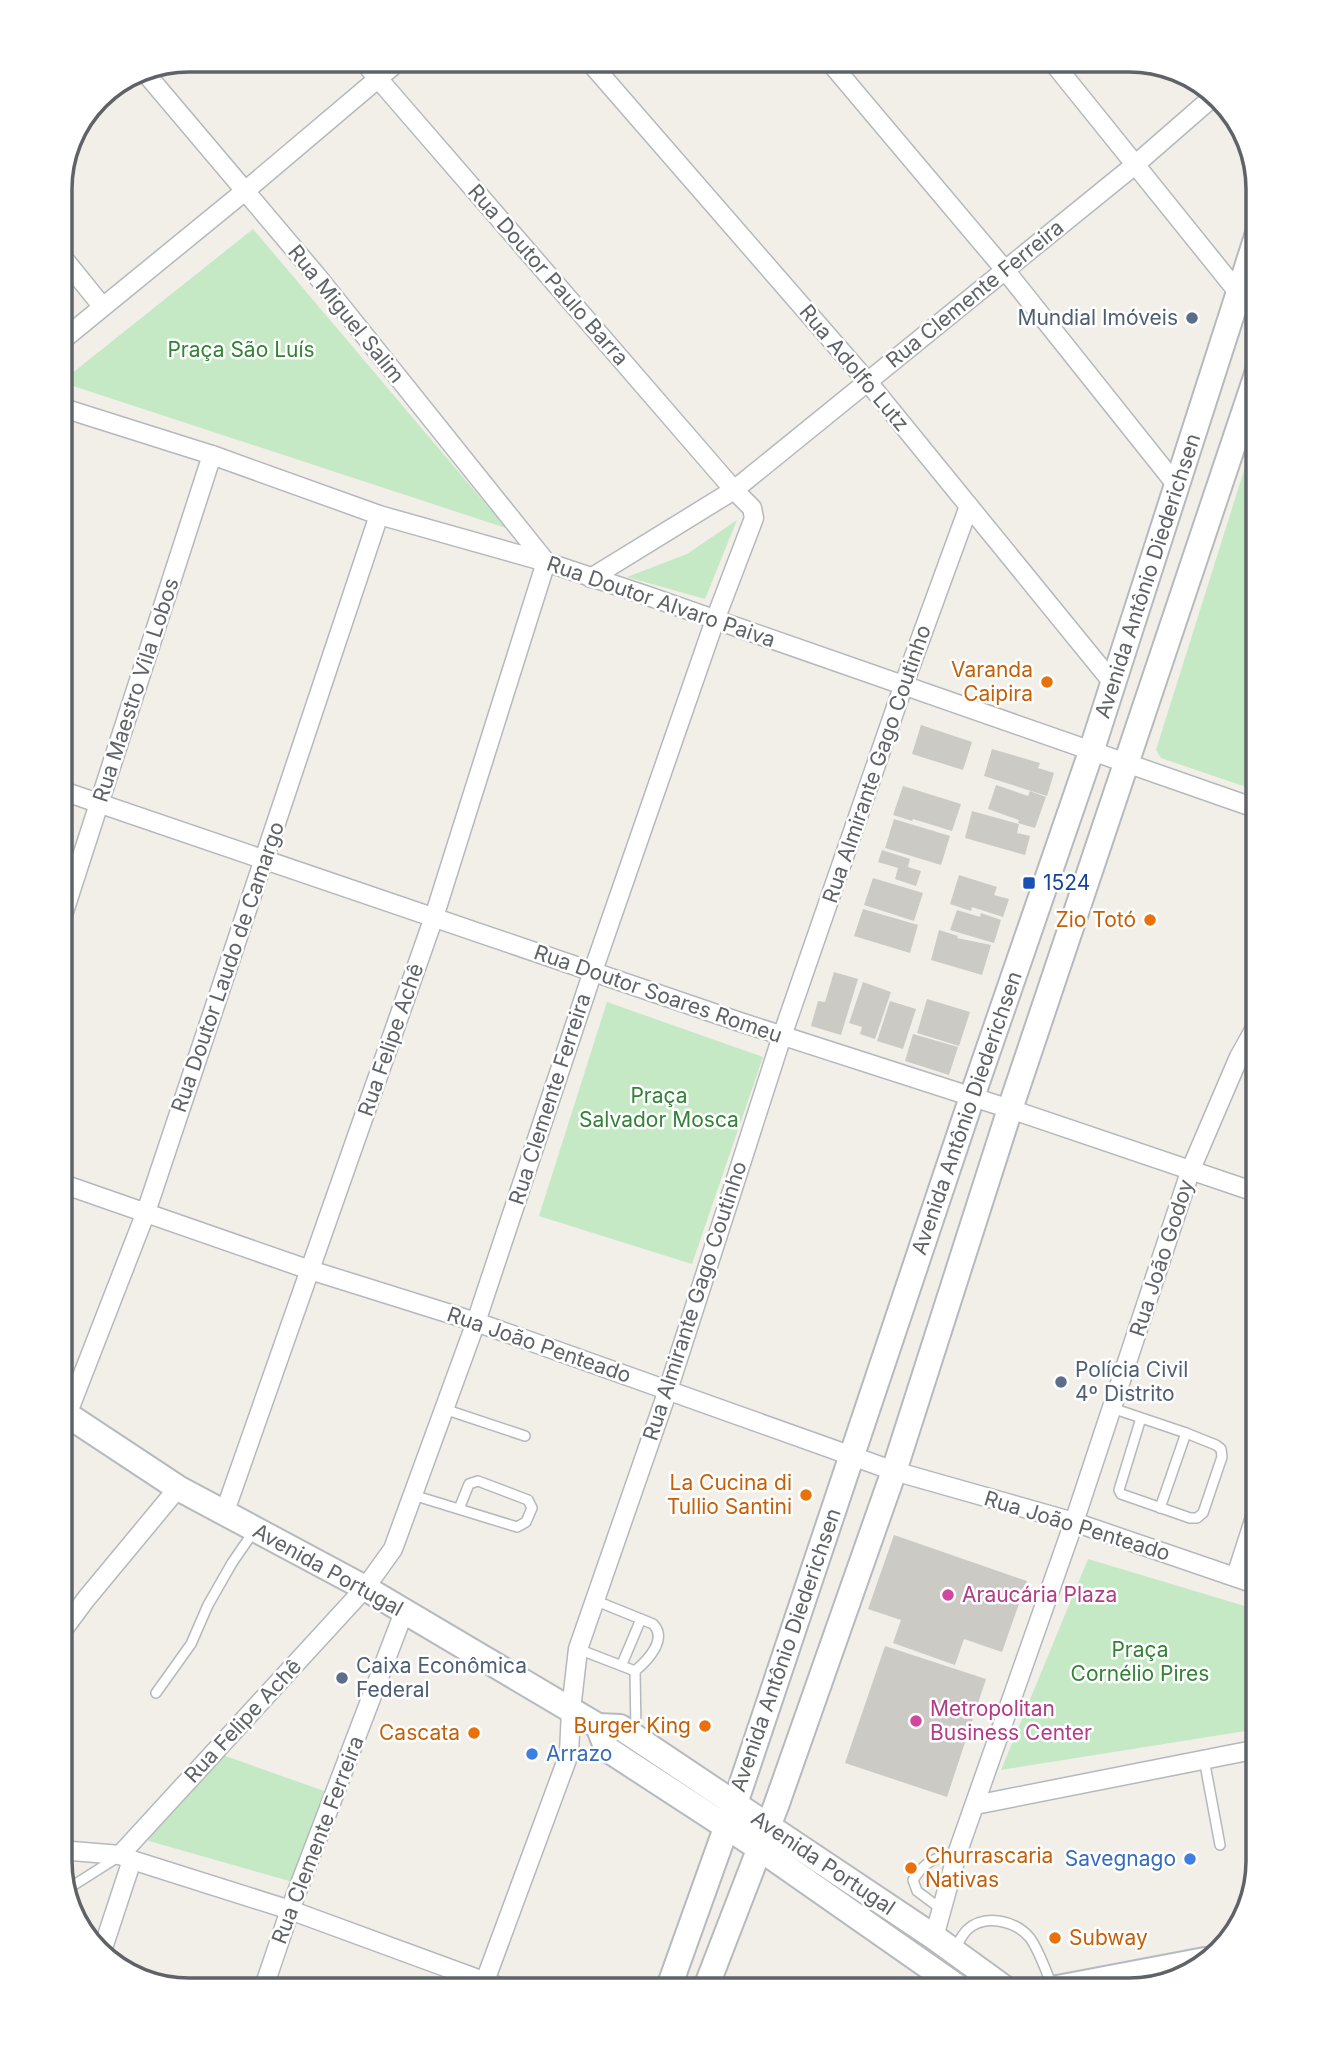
<svg xmlns="http://www.w3.org/2000/svg" width="1318" height="2050" font-family="Inter,sans-serif">
<style>
.green{fill:#c5e8c5}
.building{fill:#cccac5}
.lines{fill:none;stroke-linecap:round;stroke-linejoin:round}
.service-casing{stroke:#b5b8bc;stroke-width:12}
.minor-casing{stroke:#b5b8bc;stroke-width:21}
.secondary-casing{stroke:#b6babf;stroke-width:28}
.service{stroke:#fff;stroke-width:9}
.minor{stroke:#fff;stroke-width:18}
.secondary{stroke:#fff;stroke-width:24}
.service-dot{fill:#5c6f8a;stroke:#fff;stroke-width:2.5}
.food-dot{fill:#e8710a;stroke:#fff;stroke-width:2.5}
.transit-dot{fill:#1a4fb4;stroke:#fff;stroke-width:2.5}
.hotel-dot{fill:#d1479c;stroke:#fff;stroke-width:2.5}
.shop-dot{fill:#3f7fe0;stroke:#fff;stroke-width:2.5}
.labels{text-anchor:middle;stroke-width:5;stroke-linejoin:round;paint-order:stroke}
.street-label{font-size:21px;fill:#5f6368;stroke:#fff}
.service-label{font-size:21px;fill:#4e5e75;stroke:#fff;text-anchor:start}
.park-label{font-size:21px;fill:#348238;stroke:#fff}
.food-label{font-size:21px;fill:#c56008;stroke:#fff;text-anchor:end}
.transit-label{font-size:21px;fill:#164399;stroke:#fff;text-anchor:start}
.hotel-label{font-size:21px;fill:#b23c85;stroke:#fff;text-anchor:start}
.shop-label{font-size:21px;fill:#366cbe;stroke:#fff;text-anchor:start}
.rim{fill:none;stroke:#5f6368;stroke-width:3.5}
</style>
<rect width="100%" height="100%" fill="#f1efe8"/>
<!-- green -->
<g class="green">
<polygon points="253,229 506,528 61,382"/>
<polygon points="1258,426 1258,791 1161,758 1156,750"/>
<polygon points="737,520 705,599 627,577 687,554"/>
<polygon points="607,1002 763,1057 692,1264 539,1216"/>
<polygon points="1088,1559 1258,1610 1258,1729 1001,1770"/>
<polygon points="217,1753 324,1791 293,1882 149,1841 145,1837"/>
</g>
<!-- building -->
<g class="building">
<polygon points="921,725 972,742 963,770 912,754"/>
<polygon points="992,749 1040,763 1038,768 1054,773 1047,796 984,776"/>
<polygon points="996,785 1028,796 1030,791 1046,797 1035,828 1018,823 1019,820 988,809"/>
<polygon points="903,786 961,804 952,831 913,819 912,821 893,815"/>
<polygon points="972,811 1019,824 1017,833 1030,836 1025,855 965,838"/>
<polygon points="894,819 950,836 941,865 885,848"/>
<polygon points="882,850 910,859 908,867 921,871 916,886 895,879 898,868 878,862"/>
<polygon points="959,875 997,887 994,895 1009,899 1003,917 972,907 971,911 950,904"/>
<polygon points="873,878 923,893 914,921 864,905"/>
<polygon points="863,909 918,925 910,953 854,936"/>
<polygon points="957,910 980,917 981,913 1001,920 994,943 950,930"/>
<polygon points="939,930 958,936 957,938 991,945 982,975 931,960"/>
<polygon points="834,972 858,979 841,1035 811,1026 818,1001 825,1002"/>
<polygon points="863,982 891,992 875,1039 860,1034 862,1027 849,1023"/>
<polygon points="927,999 970,1012 959,1046 917,1033"/>
<polygon points="890,1001 916,1009 903,1049 877,1041"/>
<polygon points="913,1034 958,1047 949,1075 905,1061"/>
<polygon points="894,1535 1027,1581 1002,1652 964,1639 955,1665 893,1643 901,1620 868,1609"/>
<polygon points="885,1646 986,1679 947,1797 845,1763"/>
</g>
<g class="lines">
<defs>
<g id="service">
<polyline points="1112,1408 1186,1433 1216,1445 1221,1449 1222,1457 1203,1513 1197,1518 1190,1518 1121,1494 1119,1490 1141,1418"/>
<polyline points="444,1409 525,1436"/>
<polyline points="413,1495 517,1527 526,1522 532,1508 528,1500 478,1481 469,1484 459,1509"/>
<polyline points="1160,1508 1186,1433"/>
<path d="M578 1649 635 1671C648 1660 668 1639 653 1624L594 1600"/>
<polyline points="622,1664 641,1619"/>
<polyline points="635,1671 636,1732"/>
<polyline points="156,1693 191,1644 208,1605 232,1563 254,1531"/>
<polyline points="1204,1759 1220,1845"/>
<polyline points="66,1890 118,1857"/>
<path d="M941 1909 917 1891 913 1880C926 1860 934 1858 957 1854"/>
<path d="M955 1948C959 1942 962 1935 967 1930 985 1913 1016 1921 1030 1938 1040 1952 1046 1972 1053 1988"/>
</g>
<g id="minor">
<polyline points="588,60 867,381 1113,683"/>
<polyline points="828,60 1005,270 1178,487"/>
<polyline points="1051,60 1258,317"/>
<polyline points="142,69 317,276 546,562"/>
<polyline points="60,254 102,306"/>
<polyline points="60,342 245,191 400,60"/>
<polyline points="60,407 212,455 379,515 546,562 648,596 1258,809"/>
<polyline points="591,578 734,490 1136,164 1214,96"/>
<polyline points="60,790 740,1022 1010,1109 1258,1193"/>
<polyline points="60,924 212,455"/>
<polyline points="60,1183 310,1270 476,1322 894,1471 1074,1522 1258,1585"/>
<polyline points="67,1415 146,1212 379,515"/>
<polyline points="224,1514 434,917 546,562"/>
<polyline points="1236,1576 1258,1508"/>
<polyline points="60,1634 86,1599 178,1488"/>
<polyline points="975,1805 1258,1749"/>
<polyline points="60,1850 120,1855 132,1860 290,1910 508,1990"/>
<polyline points="120,1855 365,1588 393,1549 476,1322 593,971 715,620 754,518 752,508 734,490 362,60"/>
<polyline points="934,1937 957,1854 1074,1522 1191,1169 1239,1057 1258,1023"/>
<polyline points="102,1951 132,1860"/>
<polyline points="485,1981 569,1754 571,1710 578,1649 668,1390 782,1036 904,684 969,506"/>
<polyline points="263,1990 290,1910 404,1612"/>
</g>
<g id="secondary">
<polyline points="60,1410 178,1488 365,1588 598,1726 620,1727 934,1937 1007,1990"/>
<polyline points="598,1726 607,1749 759,1848 962,1990"/>
<polyline points="668,1990 740,1789 972,1097 1091,752 1258,233"/>
<polyline points="705,1990 776,1806 894,1471 1010,1109 1258,371"/>
<polyline points="1047,1990 1205,1960"/>
</g>
</defs>
<!-- service casing -->
<use href="#service" class="service-casing"/>
<!-- minor casing -->
<use href="#minor" class="minor-casing"/>
<!-- secondary casing -->
<use href="#secondary" class="secondary-casing"/>
<!-- service -->
<use href="#service" class="service"/>
<!-- minor -->
<use href="#minor" class="minor"/>
<!-- secondary -->
<use href="#secondary" class="secondary"/>
</g>
<!-- markers -->
<g class="service-dot">
<circle cx="1192" cy="318" r="7"/>
<circle cx="1061" cy="1382" r="7"/>
<circle cx="342" cy="1678" r="7"/>
</g>
<g class="food-dot">
<circle cx="1047" cy="682" r="7"/>
<circle cx="1150" cy="920" r="7"/>
<circle cx="806" cy="1495" r="7"/>
<circle cx="705" cy="1726" r="7"/>
<circle cx="474" cy="1733" r="7"/>
<circle cx="911" cy="1868" r="7"/>
<circle cx="1055" cy="1938" r="7"/>
</g>
<rect class="transit-dot" x="1022" y="876" width="14" height="14" rx="3.5"/>
<g class="hotel-dot">
<circle cx="948" cy="1595" r="7"/>
<circle cx="916" cy="1721" r="7"/>
</g>
<g class="shop-dot">
<circle cx="532" cy="1754" r="7"/>
<circle cx="1190" cy="1859" r="7"/>
</g>
<g class="labels">
<!-- street labels -->
<g class="street-label">
<text transform="translate(548 275) rotate(49)" y="7">Rua Doutor Paulo Barra</text>
<text transform="translate(975 294) rotate(-39)" y="7">Rua Clemente Ferreira</text>
<text transform="translate(346 314) rotate(51)" y="7">Rua Miguel Salim</text>
<text transform="translate(854 368) rotate(50)" y="7">Rua Adolfo Lutz</text>
<text transform="translate(1148 576) rotate(-72)" y="7">Avenida Antônio Diederichsen</text>
<text transform="translate(661 602) rotate(19)" y="7">Rua Doutor Alvaro Paiva</text>
<text transform="translate(136 690) rotate(-72)" y="7">Rua Maestro Vila Lobos</text>
<text transform="translate(877 764) rotate(-71)" y="7">Rua Almirante Gago Coutinho</text>
<text transform="translate(228 967) rotate(-71)" y="7">Rua Doutor Laudo de Camargo</text>
<text transform="translate(658 994) rotate(19)" y="7">Rua Doutor Soares Romeu</text>
<text transform="translate(391 1040) rotate(-71)" y="7">Rua Felipe Achê</text>
<text transform="translate(550 1099) rotate(-72)" y="7">Rua Clemente Ferreira</text>
<text transform="translate(967 1113) rotate(-71)" y="7">Avenida Antônio Diederichsen</text>
<text transform="translate(1162 1258) rotate(-72)" y="7">Rua João Godoy</text>
<text transform="translate(695 1301) rotate(-72)" y="7">Rua Almirante Gago Coutinho</text>
<text transform="translate(539 1345) rotate(19)" y="7">Rua João Penteado</text>
<text transform="translate(1077 1526) rotate(17)" y="7">Rua João Penteado</text>
<text transform="translate(328 1570) rotate(29)" y="7">Avenida Portugal</text>
<text transform="translate(786 1650) rotate(-71)" y="7">Avenida Antônio Diederichsen</text>
<text transform="translate(243 1721) rotate(-47)" y="7">Rua Felipe Achê</text>
<text transform="translate(318 1840) rotate(-69)" y="7">Rua Clemente Ferreira</text>
<text transform="translate(823 1863) rotate(34)" y="7">Avenida Portugal</text>
</g>
<!-- service labels -->
<g class="service-label">
<text x="1178" y="325" text-anchor="end">Mundial Imóveis</text>
<text x="1075" y="1377">Polícia Civil<tspan x="1075" dy="24">4º Distrito</tspan></text>
<text x="356" y="1673">Caixa Econômica<tspan x="356" dy="24">Federal</tspan></text>
</g>
<!-- park labels -->
<g class="park-label">
<text x="241" y="357">Praça São Luís</text>
<text x="659" y="1103">Praça<tspan x="659" dy="24">Salvador Mosca</tspan></text>
<text x="1140" y="1657">Praça<tspan x="1140" dy="24">Cornélio Pires</tspan></text>
</g>
<!-- food labels -->
<g class="food-label">
<text x="1033" y="677">Varanda<tspan x="1033" dy="24">Caipira</tspan></text>
<text x="1136" y="927">Zio Totó</text>
<text x="792" y="1490">La Cucina di<tspan x="792" dy="24">Tullio Santini</tspan></text>
<text x="691" y="1733">Burger King</text>
<text x="460" y="1740">Cascata</text>
<text x="925" y="1863" text-anchor="start">Churrascaria<tspan x="925" dy="24">Nativas</tspan></text>
<text x="1069" y="1945" text-anchor="start">Subway</text>
</g>
<!-- transit labels -->
<g class="transit-label">
<text x="1043" y="890">1524</text>
</g>
<!-- hotel labels -->
<g class="hotel-label">
<text x="962" y="1602">Araucária Plaza</text>
<text x="930" y="1716">Metropolitan<tspan x="930" dy="24">Business Center</tspan></text>
</g>
<!-- shop labels -->
<g class="shop-label">
<text x="546" y="1761">Arrazo</text>
<text x="1176" y="1866" text-anchor="end">Savegnago</text>
</g>
</g>
<!-- crop -->
<path d="M0 0H1318V2050H0ZM189 72H1129A117 117 0 0 1 1246 189V1861A117 117 0 0 1 1129 1978H189A117 117 0 0 1 72 1861V189A117 117 0 0 1 189 72Z" fill="#fff" fill-rule="evenodd"/>
<path class="rim" d="M189 72H1129A117 117 0 0 1 1246 189V1861A117 117 0 0 1 1129 1978H189A117 117 0 0 1 72 1861V189A117 117 0 0 1 189 72Z"/>
</svg>
